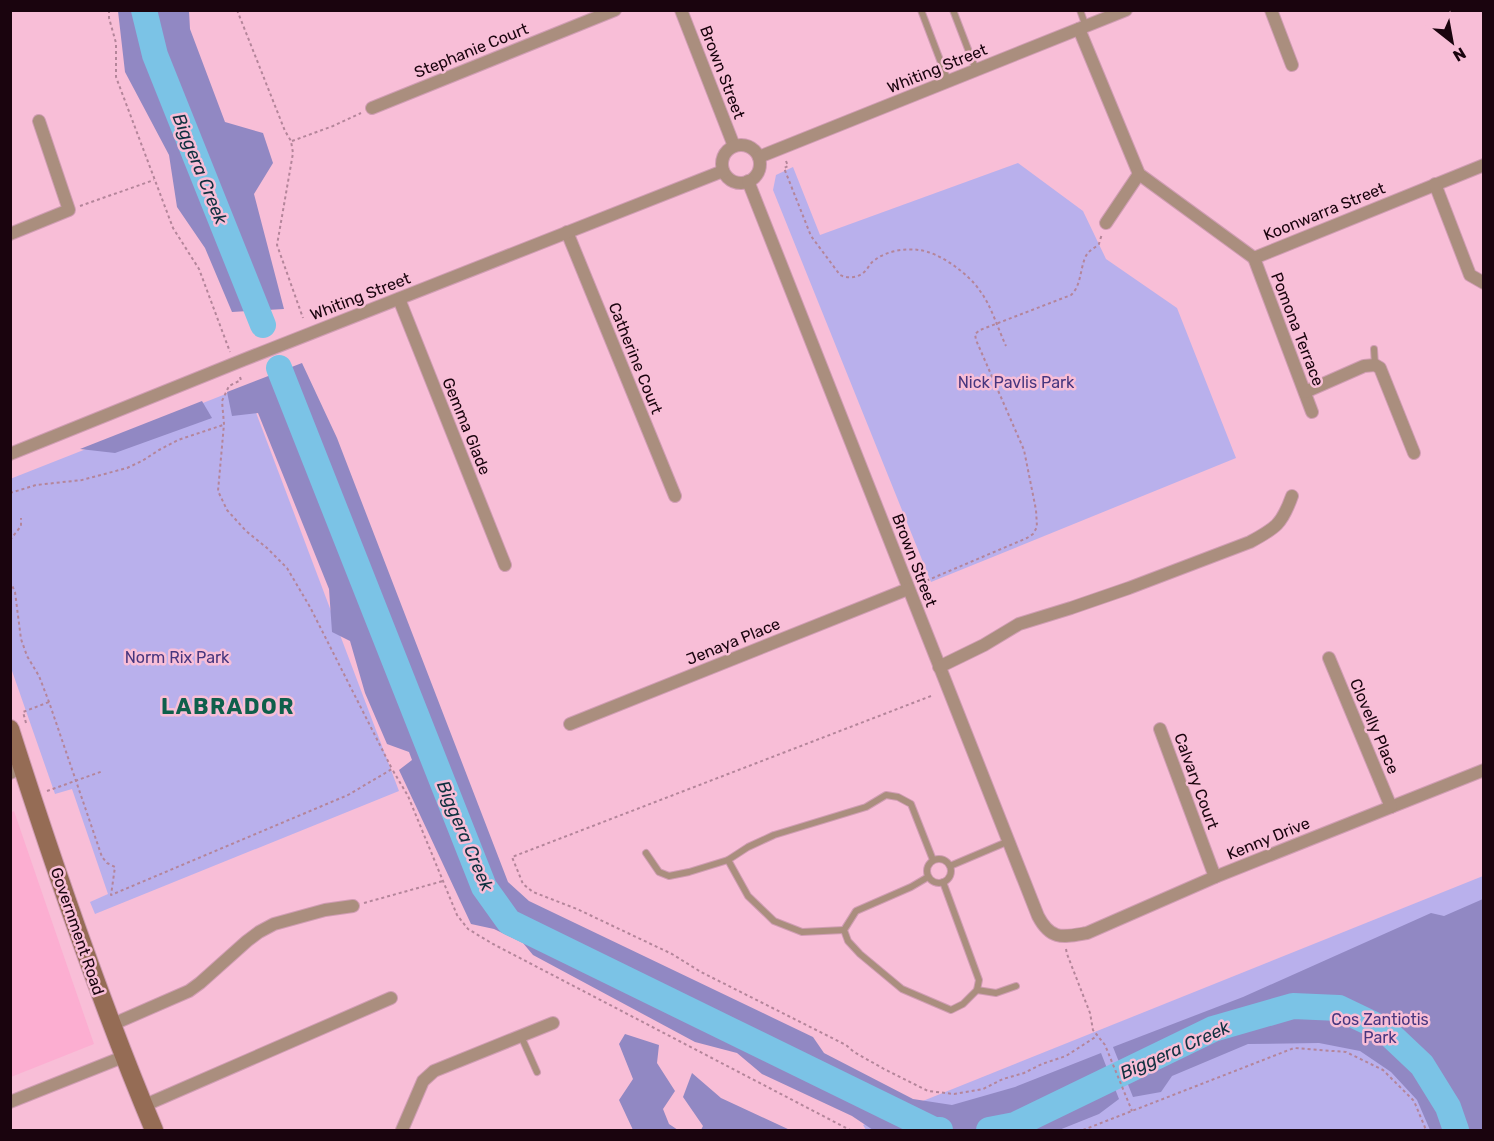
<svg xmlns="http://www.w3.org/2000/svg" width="1494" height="1141" font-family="Rubik,sans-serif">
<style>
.built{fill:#fcaed1}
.green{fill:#b9b0ec}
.forest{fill:#9188c3}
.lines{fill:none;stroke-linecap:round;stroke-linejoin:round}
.river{stroke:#7bc3e6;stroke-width:26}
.service-casing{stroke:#d09db3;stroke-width:8}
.minor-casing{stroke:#d09db3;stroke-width:14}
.secondary-casing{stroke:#d09db3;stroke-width:20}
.path{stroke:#b4859a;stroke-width:2;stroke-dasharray:3 3;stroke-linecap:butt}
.service{stroke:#aa8e7e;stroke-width:6}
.minor{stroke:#aa8e7e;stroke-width:12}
.secondary{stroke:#956c55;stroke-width:18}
.labels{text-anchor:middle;stroke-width:5;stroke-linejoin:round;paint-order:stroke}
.street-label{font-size:16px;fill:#1a040e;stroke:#f8bed7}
.park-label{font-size:16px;fill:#47367e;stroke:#f8bed7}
.water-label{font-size:18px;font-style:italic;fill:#103140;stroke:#f8bed7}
.district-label{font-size:22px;font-weight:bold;letter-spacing:1.5px;fill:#0f5f4b;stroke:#f8bed7}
</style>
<rect width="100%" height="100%" fill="#f8bed7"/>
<!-- built -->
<polygon class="built" points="14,811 94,1044 11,1077 10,813"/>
<!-- green -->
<g class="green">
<polygon points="1018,163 1083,211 1106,259 1177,308 1236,458 931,582 773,190 776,175 793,167 820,235"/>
<polygon points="246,386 399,791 95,914 90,902 108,894 72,789 55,794 11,668 10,479"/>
<polygon points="1483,876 1483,1130 866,1130 863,1125"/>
</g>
<!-- forest -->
<g class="forest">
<polygon points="118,11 189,11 190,29 225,122 263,133 273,163 254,194 284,309 232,312 205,248 177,207 169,155 125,72"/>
<polygon points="302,363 337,438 508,882 529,901 813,1037 824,1053 913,1099 952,1105 1015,1087 1101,1053 1119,1099 1099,1114 1059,1130 873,1130 852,1116 762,1074 737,1053 695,1042 533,955 523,943 494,929 471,924 399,770 412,760 409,752 387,744 365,693 350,641 332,632 329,589 258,413 232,416 227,392"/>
<polygon points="202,401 212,418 115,453 80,449"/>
<polygon points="1483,899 1483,1130 1430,1130 1417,1100 1391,1072 1360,1051 1319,1043 1248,1044 1172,1076 1161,1092 1133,1097 1113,1047 1243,997 1431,913 1444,916"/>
<polygon points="625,1034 659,1045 657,1063 675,1091 663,1109 669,1124 678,1130 633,1130 619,1100 633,1079 619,1044"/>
<polygon points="692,1073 721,1098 790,1130 701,1130 703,1126 683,1097"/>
</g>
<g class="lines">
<!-- river -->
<g class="river">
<polyline points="144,10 155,55 263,325"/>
<polyline points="279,368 484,887 509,922 934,1130 940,1130"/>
<polyline points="989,1130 1015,1125 1213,1029 1293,1006 1339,1008 1385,1030 1422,1065 1448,1107 1456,1130"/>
</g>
<defs>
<g id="service">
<polyline points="921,10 948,81"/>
<polyline points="953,10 976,70"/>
<polyline points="1080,10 1086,27"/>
<polyline points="1374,349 1375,365"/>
<polyline points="646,853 659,872 669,876 689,872 728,860 748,847 774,835 866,807 886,795 898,797 911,804 933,860"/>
<circle cx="939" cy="871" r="12"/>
<polyline points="728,860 748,896 774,921 802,932 844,930"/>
<polyline points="950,866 1009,841"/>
<polyline points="928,877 911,887 856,911 844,930 848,941 860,954 902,989 951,1010 963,1004 977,990 979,980 943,882"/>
<polyline points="977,990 996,993 1016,986"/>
<polyline points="521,1036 537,1072"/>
</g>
<g id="minor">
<polyline points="681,10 734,146"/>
<polyline points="1271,10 1292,65"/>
<polyline points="1079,29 1139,174 1254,258 1484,165"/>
<polyline points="372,108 615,10"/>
<circle cx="741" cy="164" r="19"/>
<polyline points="759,157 1126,10"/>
<path d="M748 181 1038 916C1051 941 1063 937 1087 933L1215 877 1484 770"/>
<polyline points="1435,184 1470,275 1484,283"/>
<polyline points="1106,223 1139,174"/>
<polyline points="567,232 675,496"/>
<polyline points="10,234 69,210 39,121"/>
<polyline points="1254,258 1312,412"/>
<polyline points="399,299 505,565"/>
<polyline points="1305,392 1364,366 1375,365 1380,368 1414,453"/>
<polyline points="10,454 243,360 723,171"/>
<polyline points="1329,658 1391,807"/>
<path d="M939 667 984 645 1019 624 1071 608 1129 588 1250 542C1276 528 1282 524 1292 496"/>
<polyline points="570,724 908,589"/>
<polyline points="1160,729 1215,877"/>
<polyline points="10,773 22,768"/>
<polyline points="111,1025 189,991 200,983 247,941 259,932 274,924 325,910 353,906"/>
<polyline points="10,1102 123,1057"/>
<polyline points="143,1106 391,998"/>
<polyline points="402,1130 423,1081 434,1071 553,1023"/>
</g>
<path id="secondary" d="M10 729C53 864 99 999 154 1130"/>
</defs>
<!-- service casing -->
<use href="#service" class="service-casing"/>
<!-- minor casing -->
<use href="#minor" class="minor-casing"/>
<!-- secondary casing -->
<use href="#secondary" class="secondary-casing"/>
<!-- path -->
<g class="path">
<polyline points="109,10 109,18 116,43 116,77 173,228 199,269 230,352"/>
<polyline points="237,10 285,131 291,141 293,153 277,245 303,318"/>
<polyline points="292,141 333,126 361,113"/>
<path d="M786 161 788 166 784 168 811 236 840 275C848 279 860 278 866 270 869 267 870 263 875 260 886 251 905 248 919 250 939 252 969 274 980 291 991 305 998 329 1006 346"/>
<polyline points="80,206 154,180"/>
<polyline points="240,377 241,380 229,386 222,401 224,424 218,491 227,510 246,531 267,548 287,568 310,607 392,769"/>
<polyline points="10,493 36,485 82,480 127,468 142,461 159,450 178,440 223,425"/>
<polyline points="10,540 21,526 21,518"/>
<polyline points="10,581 15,592 21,639 27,656 39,676 49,702 102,857 107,863 115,867 111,895 348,795 392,769 408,796 457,915 468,929 493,944 850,1130"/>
<path d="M921 583 1027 538 1033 534 1037 527 1036 510 1024 450 976 340 975 334 980 330 1071 295C1081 286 1080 270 1085 258 1088 250 1094 249 1099 244 1099 243 1102 234 1102 234"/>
<polyline points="931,696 512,857 523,884 533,892 577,909 672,954 701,972 846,1045 854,1052 884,1069 928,1091 954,1094 983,1089 1003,1079 1024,1073 1042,1064 1066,1056 1097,1036"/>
<polyline points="26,723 23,712 49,702"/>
<polyline points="47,791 103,771"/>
<polyline points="364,903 443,881"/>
<polyline points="1066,949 1067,954 1090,1013 1093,1030 1105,1045 1132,1111"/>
<polyline points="1083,1130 1294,1048 1346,1052 1383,1070 1414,1101 1426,1130"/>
</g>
<!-- service -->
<use href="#service" class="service"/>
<!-- minor -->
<use href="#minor" class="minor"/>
<!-- secondary -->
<use href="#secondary" class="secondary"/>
</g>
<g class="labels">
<!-- street labels -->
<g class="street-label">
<text transform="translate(471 50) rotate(-22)" y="6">Stephanie Court</text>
<text transform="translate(937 68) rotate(-22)" y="6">Whiting Street</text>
<text transform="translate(723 72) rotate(69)" y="6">Brown Street</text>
<text transform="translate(1324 211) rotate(-22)" y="6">Koonwarra Street</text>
<text transform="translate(360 296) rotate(-21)" y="6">Whiting Street</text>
<text transform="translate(1298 329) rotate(69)" y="6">Pomona Terrace</text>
<text transform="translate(636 358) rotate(68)" y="6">Catherine Court</text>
<text transform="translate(467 426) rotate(68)" y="6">Gemma Glade</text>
<text transform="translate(915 560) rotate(69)" y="6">Brown Street</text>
<text transform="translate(733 641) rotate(-22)" y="6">Jenaya Place</text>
<text transform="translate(1375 726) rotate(67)" y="6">Clovelly Place</text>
<text transform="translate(1197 781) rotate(70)" y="6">Calvary Court</text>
<text transform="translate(1268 838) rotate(-22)" y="6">Kenny Drive</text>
<text transform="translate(78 931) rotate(71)" y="6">Government Road</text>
</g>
<!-- park labels -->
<g class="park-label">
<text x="1016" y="388">Nick Pavlis Park</text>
<text x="177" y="663">Norm Rix Park</text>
<text x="1380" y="1025">Cos Zantiotis<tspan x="1380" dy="18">Park</tspan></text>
</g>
<!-- water labels -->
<g class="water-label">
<text transform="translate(200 169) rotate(68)" y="6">Biggera Creek</text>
<text transform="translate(465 836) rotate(67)" y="6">Biggera Creek</text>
<text transform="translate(1175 1050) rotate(-24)" y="6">Biggera Creek</text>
</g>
<!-- district labels -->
<g class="district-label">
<text x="228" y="714">LABRADOR</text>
</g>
</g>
<!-- border -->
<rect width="1494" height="1141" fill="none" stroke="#1a040e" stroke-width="24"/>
<!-- north arrow -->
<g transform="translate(1452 42) rotate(149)" stroke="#f8bed7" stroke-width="4.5" paint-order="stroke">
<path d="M0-4.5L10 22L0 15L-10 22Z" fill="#1a040e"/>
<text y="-9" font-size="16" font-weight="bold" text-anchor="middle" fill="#1a040e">N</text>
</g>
</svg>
